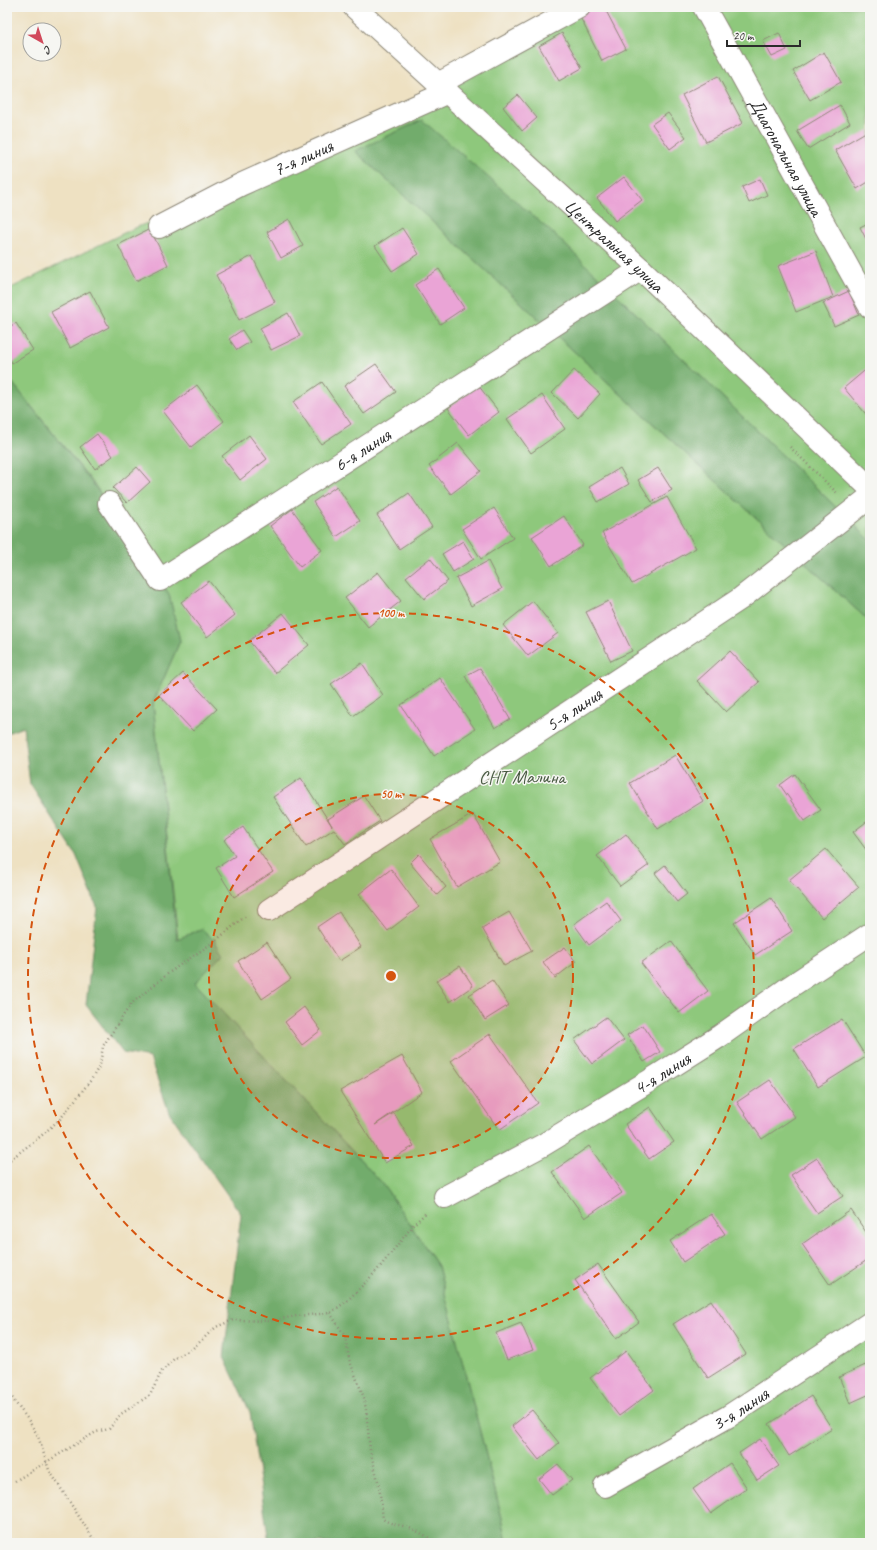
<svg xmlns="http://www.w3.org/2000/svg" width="877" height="1550" font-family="Caveat,sans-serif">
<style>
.green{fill:#8ec87c;stroke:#5c7a54}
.forest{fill:#72ac6c;stroke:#4e6c4c}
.building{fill:#eaa4d6}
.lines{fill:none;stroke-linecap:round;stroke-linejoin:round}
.street-casing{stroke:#8c8676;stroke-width:24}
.path{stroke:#8c8676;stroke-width:2.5;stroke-dasharray:1 3;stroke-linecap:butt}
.street{stroke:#fff;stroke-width:22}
.ring{fill:none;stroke:#d5540f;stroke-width:2;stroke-dasharray:7 5}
.labels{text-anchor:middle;stroke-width:3;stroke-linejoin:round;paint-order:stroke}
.street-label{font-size:19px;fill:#2b2b2b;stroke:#f6f6f2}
.park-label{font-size:19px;fill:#495a43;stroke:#f6f6f2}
.centre{fill:#d5540f;stroke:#f6f6f2;stroke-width:2}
.ring-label{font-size:12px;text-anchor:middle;font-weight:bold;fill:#d5540f;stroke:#f6f6f2;stroke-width:3;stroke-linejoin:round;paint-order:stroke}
</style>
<rect width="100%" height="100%" fill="#f6f6f2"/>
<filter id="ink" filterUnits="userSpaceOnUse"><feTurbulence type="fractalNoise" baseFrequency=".025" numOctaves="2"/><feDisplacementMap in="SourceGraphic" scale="8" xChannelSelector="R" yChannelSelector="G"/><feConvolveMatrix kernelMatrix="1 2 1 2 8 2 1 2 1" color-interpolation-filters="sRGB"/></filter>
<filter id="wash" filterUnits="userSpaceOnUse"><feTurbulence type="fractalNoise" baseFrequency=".012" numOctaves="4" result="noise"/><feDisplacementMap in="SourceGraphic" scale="16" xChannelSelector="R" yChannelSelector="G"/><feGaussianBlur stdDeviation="0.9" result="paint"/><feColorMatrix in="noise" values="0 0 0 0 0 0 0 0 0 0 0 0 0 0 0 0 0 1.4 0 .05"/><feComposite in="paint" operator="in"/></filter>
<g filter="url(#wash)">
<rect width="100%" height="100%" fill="#eee1c2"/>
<!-- green -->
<polygon class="green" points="579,7 870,7 870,540 556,236 355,151 870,622 870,1543 507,1543 503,1522 438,1266 383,1184 195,983 202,929 178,939 153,703 180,641 169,594 94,484 7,376 7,290 130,230 240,185 440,96"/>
<!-- forest -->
<g class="forest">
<polygon points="422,120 556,236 870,540 870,622 355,151"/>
<polygon points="7,376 94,485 169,594 180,641 153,703 177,939 202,929 215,941 223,954 195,983 383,1184 438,1266 503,1522 507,1543 269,1543 250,1412 224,1357 241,1214 169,1112 150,1058 123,1053 86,1005 97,907 76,855 30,784 23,727 7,733"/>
</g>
<g id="blocks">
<!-- building -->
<g class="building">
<polygon points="585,7 604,7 626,49 602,61 577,11"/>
<polygon points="562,33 582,68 559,81 539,46"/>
<polygon points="779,33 787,50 772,57 763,41"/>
<polygon points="824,52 841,82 810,100 793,71"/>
<polygon points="718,76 743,123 706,142 682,95"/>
<polygon points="518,95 537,118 522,131 503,107"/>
<polygon points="840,105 850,123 808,149 797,131"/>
<polygon points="668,113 686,137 670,149 652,124"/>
<polygon points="869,130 870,181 857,189 835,150"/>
<polygon points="624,177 642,200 615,221 597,198"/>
<polygon points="760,179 767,195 749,203 742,187"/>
<polygon points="289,219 303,246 281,258 267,232"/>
<polygon points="870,222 870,247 860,227"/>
<polygon points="402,228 419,254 392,271 375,246"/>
<polygon points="150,229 168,265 136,281 118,245"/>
<polygon points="816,251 833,297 796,312 778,266"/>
<polygon points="252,256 275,302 239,320 216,275"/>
<polygon points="439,269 464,308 440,324 415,285"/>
<polygon points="90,291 109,327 70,348 51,312"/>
<polygon points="849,291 859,315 834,326 823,303"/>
<polygon points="288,313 300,336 271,350 260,328"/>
<polygon points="16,323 33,350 12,363 7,354 7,328"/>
<polygon points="242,330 250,342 237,350 229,339"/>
<polygon points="376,364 396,392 364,414 344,386"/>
<polygon points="870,366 870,419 844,388"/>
<polygon points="574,370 600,394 578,418 552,393"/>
<polygon points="322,382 351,424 321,444 293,402"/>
<polygon points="197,385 224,421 191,447 163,411"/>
<polygon points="478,385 499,412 469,435 448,408"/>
<polygon points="542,395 565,429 531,453 507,419"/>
<polygon points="97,434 113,456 95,469 80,447"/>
<polygon points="249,435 267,459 240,480 222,456"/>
<polygon points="458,443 481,471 451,494 429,466"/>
<polygon points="137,467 150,482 127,503 113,488"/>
<polygon points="620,468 629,484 598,502 589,487"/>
<polygon points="658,468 672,490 652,502 638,480"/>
<polygon points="337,486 360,521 336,537 313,502"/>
<polygon points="409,493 432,527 399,549 377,515"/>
<polygon points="667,497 696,548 632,584 602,533"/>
<polygon points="494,508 513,538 481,559 462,529"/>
<polygon points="292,509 322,550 300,567 270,526"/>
<polygon points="564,516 583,545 551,566 532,537"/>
<polygon points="463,541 474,559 453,572 442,554"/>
<polygon points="430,558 448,581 424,599 406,577"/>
<polygon points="488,561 502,589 471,606 456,578"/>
<polygon points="378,572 401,601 368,627 345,598"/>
<polygon points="209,581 235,615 207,637 181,602"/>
<polygon points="533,601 558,633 528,656 503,625"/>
<polygon points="608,601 632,651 611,661 586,612"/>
<polygon points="283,613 309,645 275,673 249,641"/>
<polygon points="730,651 759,682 726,712 697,681"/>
<polygon points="362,663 383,695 353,716 331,684"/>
<polygon points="480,668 510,719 495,728 465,676"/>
<polygon points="183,673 217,709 193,731 159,695"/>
<polygon points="440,678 475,729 434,756 401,705"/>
<polygon points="675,755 703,801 658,829 630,783"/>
<polygon points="795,774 821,810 805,821 780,785"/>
<polygon points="301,778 332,826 328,819 364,796 380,821 345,844 334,829 306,847 273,797"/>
<polygon points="473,814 500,862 457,887 430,839"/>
<polygon points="870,819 870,855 853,832"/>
<polygon points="243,827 273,872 234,897 216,868 235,856 224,840"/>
<polygon points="626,834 649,865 620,886 597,856"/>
<polygon points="826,849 859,887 822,918 789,880"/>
<polygon points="419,854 446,887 437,895 410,863"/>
<polygon points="665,865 687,894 677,902 655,873"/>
<polygon points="391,869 419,907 388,931 359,894"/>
<polygon points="771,898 792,931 755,955 734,923"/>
<polygon points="606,901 621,921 589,945 574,924"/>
<polygon points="339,912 361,947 339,961 317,927"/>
<polygon points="509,912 532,951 504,966 482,928"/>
<polygon points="671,941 708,991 679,1013 641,963"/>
<polygon points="267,942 291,979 262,999 238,961"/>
<polygon points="565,947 576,962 555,978 543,962"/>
<polygon points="460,966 473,986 450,1002 436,981"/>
<polygon points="492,980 509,1005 485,1020 469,995"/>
<polygon points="304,1007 321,1030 302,1045 285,1022"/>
<polygon points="606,1017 624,1040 592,1064 574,1040"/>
<polygon points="842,1019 866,1057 818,1087 794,1049"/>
<polygon points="643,1025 660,1052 644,1062 627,1035"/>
<polygon points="490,1034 538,1103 499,1130 451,1061"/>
<polygon points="402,1056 422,1092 375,1125 394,1113 414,1146 385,1163 340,1091"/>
<polygon points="770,1080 795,1117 762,1139 737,1102"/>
<polygon points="650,1107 674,1142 649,1159 625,1124"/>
<polygon points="589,1146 622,1193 585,1218 552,1172"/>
<polygon points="817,1158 843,1196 817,1213 791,1175"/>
<polygon points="851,1210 870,1238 870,1258 830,1285 802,1244"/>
<polygon points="711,1214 725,1234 683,1262 670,1241"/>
<polygon points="598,1264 639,1322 616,1339 575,1280"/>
<polygon points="711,1300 746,1354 708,1378 673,1324"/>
<polygon points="521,1323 533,1350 507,1360 496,1333"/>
<polygon points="626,1351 654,1390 619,1416 590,1378"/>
<polygon points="870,1363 870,1394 850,1403 839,1377"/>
<polygon points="811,1396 832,1429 789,1456 769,1424"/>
<polygon points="532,1410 559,1443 539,1460 512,1426"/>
<polygon points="760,1439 779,1466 757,1480 739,1453"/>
<polygon points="730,1463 747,1488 711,1514 693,1489"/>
<polygon points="558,1464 572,1480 552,1495 539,1479"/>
</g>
</g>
</g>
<g filter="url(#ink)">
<use href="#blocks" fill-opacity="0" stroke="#8c8676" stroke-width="1"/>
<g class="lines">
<defs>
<g id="street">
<path id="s1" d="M354 7 641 269 870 488"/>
<path id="s2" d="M704 7 870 307"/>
<polyline points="438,84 579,7"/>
<path id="s3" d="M159 227 240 185 448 92"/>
<path id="s4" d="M109 503 160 580 641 269"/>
<path id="s5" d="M269 910 740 599 870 497"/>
<path id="s6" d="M445 1197 543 1145 649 1081 720 1036 788 988 870 934"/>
<path id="s7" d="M605 1486 729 1416 870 1323"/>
</g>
</defs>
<!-- street casing -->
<use href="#street" class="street-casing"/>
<!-- path -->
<g class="path">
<polyline points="790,447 838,494"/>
<polyline points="7,1162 41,1136 60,1119 91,1080 100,1065 103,1046 131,1004 170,972 215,941 247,915"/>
<path d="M330 1313 345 1336 349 1359 364 1398 366 1410 370 1450 379 1485 383 1519C390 1524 395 1524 403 1526 415 1529 426 1536 437 1543"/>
<polyline points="7,1387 14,1401 27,1418 38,1436 49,1470 96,1543"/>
<polyline points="15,1481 96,1432 109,1429 121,1414 150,1395 162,1371 175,1358 192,1349 216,1327 233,1320 270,1321 297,1316 330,1313 347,1301 365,1283 379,1268 415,1223 427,1212"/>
</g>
<!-- street -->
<use href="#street" class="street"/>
</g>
</g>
<!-- distance rings -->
<circle cx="391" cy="976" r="182" fill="#d5540f" fill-opacity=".12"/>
<g class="ring">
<circle cx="391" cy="976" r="182"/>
<circle cx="391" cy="976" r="363"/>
</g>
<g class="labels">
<!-- street labels -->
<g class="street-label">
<text dy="7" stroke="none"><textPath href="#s3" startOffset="160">7-я линия</textPath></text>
<text dy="7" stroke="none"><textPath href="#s2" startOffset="171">Диагональная улица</textPath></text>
<text dy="7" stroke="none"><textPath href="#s1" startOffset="353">Центральная улица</textPath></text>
<text dy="7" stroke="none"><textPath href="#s4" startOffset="333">6-я линия</textPath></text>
<text dy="7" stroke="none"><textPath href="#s5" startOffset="365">5-я линия</textPath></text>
<text dy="7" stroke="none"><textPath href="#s6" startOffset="250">4-я линия</textPath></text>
<text dy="7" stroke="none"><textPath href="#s7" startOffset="156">3-я линия</textPath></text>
</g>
<!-- park labels -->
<g class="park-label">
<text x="522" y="783">СНТ Малина</text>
</g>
</g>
<circle cx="391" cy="976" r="6" class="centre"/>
<g class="ring-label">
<text x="391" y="617">100 m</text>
<text x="391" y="798">50 m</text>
</g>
<!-- margin -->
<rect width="877" height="1550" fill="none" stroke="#f6f6f2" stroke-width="24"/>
<!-- north arrow -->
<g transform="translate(42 42) rotate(141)"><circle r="19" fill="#f6f6f2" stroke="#a5a5a2"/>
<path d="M0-3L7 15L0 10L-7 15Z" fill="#d1495b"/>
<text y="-6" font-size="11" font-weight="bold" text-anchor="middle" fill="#2b2b2b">С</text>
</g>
<!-- scale -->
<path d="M727 40v6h73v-6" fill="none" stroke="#2b2b2b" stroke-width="2"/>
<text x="733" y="40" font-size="12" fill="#2b2b2b" stroke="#f6f6f2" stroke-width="3" paint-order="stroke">20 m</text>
</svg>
